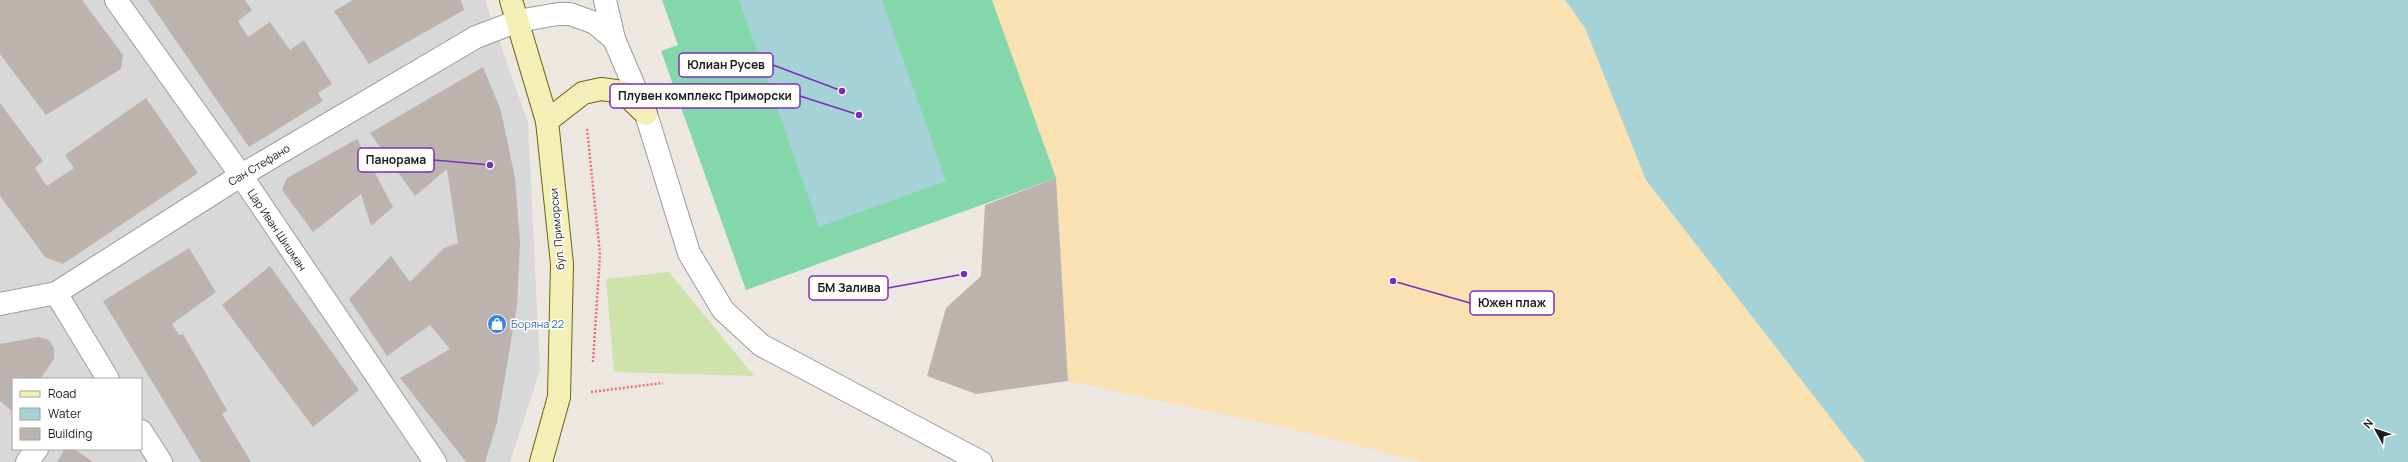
<svg xmlns="http://www.w3.org/2000/svg" width="2408" height="462" font-family="Manrope,sans-serif">
<style>
.residential{fill:#d9d8d8;fill-rule:evenodd}
.grass{fill:#cee3aa}
.sand{fill:#f9e1b2}
.pitch{fill:#84d6ab}
.water{fill:#a4d2d7}
.building{fill:#bcb2ae}
.lines{fill:none;stroke-linecap:round;stroke-linejoin:round}
.lane-casing{stroke:#9c9c9c;stroke-width:24}
.street-casing{stroke:#9c9c9c;stroke-width:24}
.secondary-casing{stroke:#68660c;stroke-width:24}
.path{stroke:#ef6f73;stroke-width:2.5;stroke-dasharray:2 2;stroke-linecap:butt}
.lane{stroke:#fff;stroke-width:22}
.street{stroke:#fff;stroke-width:22}
.secondary{stroke:#f4efb7;stroke-width:22}
.labels{text-anchor:middle;stroke-width:3;stroke-linejoin:round;paint-order:stroke}
.street-label{font-size:11px;fill:#1b1b1b;stroke:#fff}
.shop-label{font-size:11px;fill:#366cbe;stroke:#fff;text-anchor:start}
.leader{fill:none;stroke:#7b2cbf;stroke-width:1.5}
.callout-dot{fill:#7b2cbf;stroke:#fff;stroke-width:1.5}
.callout{fill:#fff;stroke:#7b2cbf;stroke-width:1.5}
.callout-label{font-size:12px;text-anchor:middle;font-weight:bold;fill:#1b1b1b}
</style>
<rect width="100%" height="100%" fill="#ece7e1"/>
<!-- residential -->
<path class="residential" d="M0 0H485L528 123 540 370 510 462H0ZM13 379H141V449H13Z"/>
<!-- grass -->
<polygon class="grass" points="669,272 754,376 614,372 606,279"/>
<!-- sand -->
<polygon class="sand" points="992,0 1565,0 1585,28 1646,180 1865,462 1423,462 1292,429 1068,381 1056,178"/>
<!-- pitch -->
<polygon class="pitch" points="662,0 992,0 1056,178 746,290 661,51 678,45"/>
<!-- water -->
<g class="water">
<polygon points="739,0 882,0 946,181 819,227"/>
<polygon points="1565,0 2408,0 2408,462 1865,462 1646,180 1585,28"/>
</g>
<!-- building -->
<g class="building">
<polygon points="0,0 82,0 123,55 121,69 46,115 0,54"/>
<polygon points="148,0 245,0 252,10 238,21 248,37 270,22 290,50 304,40 332,84 318,93 323,101 249,147"/>
<polygon points="353,0 461,0 464,10 369,64 334,11"/>
<polygon points="483,67 501,111 515,178 520,243 517,306 497,423 485,462 466,462 400,378 450,349 430,325 387,356 349,299 391,256 410,282 444,248 458,243 447,169 415,196 370,133"/>
<polygon points="146,98 198,173 63,264 45,257 0,196 0,103 43,161 35,168 47,186 74,168 65,155"/>
<polygon points="357,139 393,207 371,226 361,194 313,232 282,190 287,178"/>
<polygon points="1056,178 1068,381 976,394 927,376 946,308 981,276 985,205"/>
<polygon points="189,248 216,292 172,324 179,335 183,334 227,410 222,414 251,462 201,462 103,301"/>
<polygon points="270,266 359,390 313,427 222,305"/>
<polygon points="39,337 49,340 54,348 54,359 40,379 13,379 13,412 0,401 0,344"/>
<polygon points="65,449 74,449 93,462 57,462"/>
</g>
<g class="lines">
<defs>
<polyline id="lane" points="605,0 614,39"/>
<g id="street">
<polyline points="116,0 240,174 435,462"/>
<polyline points="56,293 108,379"/>
<polyline points="0,304 56,293 240,176 476,37 518,21 558,14 570,14 595,23 614,39 646,114 689,253 723,310 761,345 981,462"/>
<polyline points="141,431 161,462"/>
<polyline points="27,462 37,449"/>
</g>
<g id="secondary">
<polyline points="511,0 547,121 562,264 559,397 541,462"/>
<polyline points="547,121 583,93 601,89 623,92 646,114"/>
</g>
</defs>
<!-- lane casing -->
<use href="#lane" class="lane-casing"/>
<!-- street casing -->
<use href="#street" class="street-casing"/>
<!-- secondary casing -->
<use href="#secondary" class="secondary-casing"/>
<!-- path -->
<g class="path">
<polyline points="587,129 600,254 593,362"/>
<polyline points="591,392 663,383"/>
</g>
<!-- lane -->
<use href="#lane" class="lane"/>
<!-- street -->
<use href="#street" class="street"/>
<!-- secondary -->
<use href="#secondary" class="secondary"/>
</g>
<!-- icons -->
<defs>
<symbol id="shop-disc" viewBox="-11 -11 22 22"><circle r="9.5" fill="#3f7fe0" stroke="#fff"/><path d="M-5-2.5h2.3a2.7 3.5 0 0 1 5.4 0H5L5.5 6h-11ZM-1.5-2.5h3a1.5 2.3 0 0 0-3 0Z" fill="#fff"/></symbol>
</defs>
<g fill-rule="evenodd">
<use href="#shop-disc" x="486" y="313" width="22" height="22"/>
</g>
<g class="labels">
<!-- street labels -->
<g class="street-label">
<text transform="translate(259 165) rotate(-31)" y="4">Сан Стефано</text>
<text transform="translate(557 229) rotate(-95)" y="4">бул. Приморски</text>
<text transform="translate(277 230) rotate(56)" y="4">Цар Иван Шишман</text>
</g>
<!-- shop labels -->
<g class="shop-label">
<text x="511" y="328">Боряна 22</text>
</g>
</g>
<!-- callouts -->
<path class="leader" d="M842 91L773 65M859 115L800 96M490 165L434 160M964 274L888 288M1393 281L1470 303"/>
<g class="callout-dot">
<circle cx="842" cy="91" r="4"/>
<circle cx="859" cy="115" r="4"/>
<circle cx="490" cy="165" r="4"/>
<circle cx="964" cy="274" r="4"/>
<circle cx="1393" cy="281" r="4"/>
</g>
<g class="callout">
<rect x="679" y="53" width="94" height="24" rx="4"/>
<rect x="610" y="84" width="190" height="24" rx="4"/>
<rect x="358" y="148" width="76" height="24" rx="4"/>
<rect x="809" y="276" width="79" height="24" rx="4"/>
<rect x="1470" y="291" width="84" height="24" rx="4"/>
</g>
<g class="callout-label">
<text x="726" y="69">Юлиан Русев</text>
<text x="705" y="100">Плувен комплекс Приморски</text>
<text x="396" y="164">Панорама</text>
<text x="849" y="292">БМ Залива</text>
<text x="1512" y="307">Южен плаж</text>
</g>
<!-- legend -->
<rect x="12" y="378" width="130" height="72" fill="#ffffff" stroke="#a4a4a4"/>
<rect x="20" y="391" width="20" height="6" fill="#f4efb7" stroke="#a4a4a4"/>
<text x="48" y="398" font-size="12" fill="#1b1b1b">Road</text>
<rect x="20" y="408" width="20" height="12" fill="#a4d2d7" stroke="#a4a4a4"/>
<text x="48" y="418" font-size="12" fill="#1b1b1b">Water</text>
<rect x="20" y="428" width="20" height="12" fill="#bcb2ae" stroke="#a4a4a4"/>
<text x="48" y="438" font-size="12" fill="#1b1b1b">Building</text>
<!-- north arrow -->
<g transform="translate(2376 430) rotate(310)" stroke="#ffffff" stroke-width="3" paint-order="stroke">
<path d="M0-3L7 15L0 10L-7 15Z" fill="#1b1b1b"/>
<text y="-6" font-size="11" font-weight="bold" text-anchor="middle" fill="#1b1b1b">N</text>
</g>
</svg>
